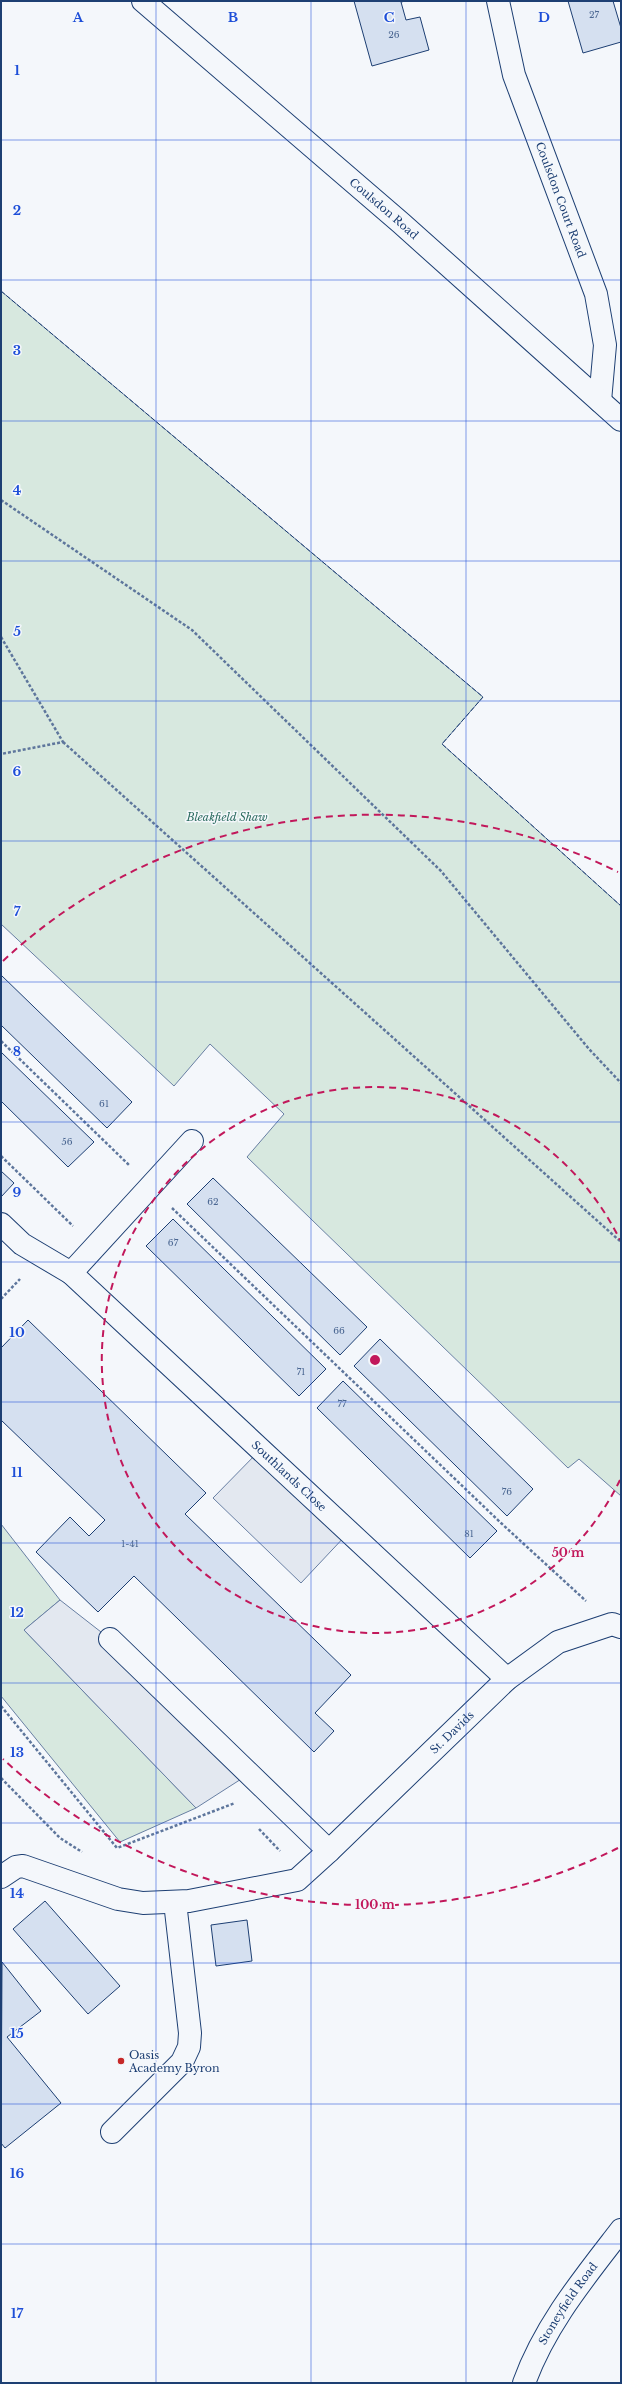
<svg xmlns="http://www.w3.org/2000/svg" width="622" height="2384" font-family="'Libre Baskerville',serif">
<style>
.green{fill:#d7e8df;stroke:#687fa3}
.parking{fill:#e3e8f0;stroke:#687fa3}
.building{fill:#d5e0f0;stroke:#1d3f73}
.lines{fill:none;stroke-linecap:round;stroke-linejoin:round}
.minor-casing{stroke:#1d3f73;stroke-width:24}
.major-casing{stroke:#1d3f73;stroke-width:24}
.path{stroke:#5e769c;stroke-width:2.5;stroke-dasharray:3 2;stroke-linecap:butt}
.minor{stroke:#f4f7fb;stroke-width:22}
.major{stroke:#f4f7fb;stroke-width:22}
.fence{stroke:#1d3f73;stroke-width:1;stroke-dasharray:5 2;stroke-linecap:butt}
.grid{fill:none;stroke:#1d4ed8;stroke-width:1;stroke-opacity:0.55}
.ring{fill:none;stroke:#c2185b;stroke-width:2;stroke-dasharray:7 5}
.poi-dot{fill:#c62828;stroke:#f4f7fb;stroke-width:1.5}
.labels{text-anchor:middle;stroke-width:3;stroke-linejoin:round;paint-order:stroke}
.number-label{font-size:9px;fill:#4b6792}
.street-label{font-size:11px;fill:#1d3f73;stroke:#f4f7fb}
.park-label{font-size:11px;font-style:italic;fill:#2c6c60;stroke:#f4f7fb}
.poi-label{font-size:11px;fill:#1d3f73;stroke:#f4f7fb;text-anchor:start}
.grid-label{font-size:13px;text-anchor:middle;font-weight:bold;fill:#1d4ed8;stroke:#f4f7fb;stroke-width:3;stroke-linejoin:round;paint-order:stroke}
.centre{fill:#c2185b;stroke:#f4f7fb;stroke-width:2}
.ring-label{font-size:12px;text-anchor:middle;font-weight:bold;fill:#c2185b;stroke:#f4f7fb;stroke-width:3;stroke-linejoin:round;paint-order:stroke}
</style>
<rect width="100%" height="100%" fill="#f4f7fb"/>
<!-- green -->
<g class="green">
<polygon points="1,291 483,697 442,744 621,906 621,1496 579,1459 568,1468 247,1157 284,1114 210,1044 174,1086 1,924"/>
<polygon points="1,1524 60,1600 24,1630 196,1808 120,1842 1,1696"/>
</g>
<!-- parking -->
<g class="parking">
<polygon points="260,1450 348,1533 301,1583 213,1498"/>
<polygon points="60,1600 110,1639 249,1774 196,1808 24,1630"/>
</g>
<!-- building -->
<g class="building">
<polygon points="354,1 406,1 401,2 406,20 420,17 429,50 372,66"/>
<polygon points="568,1 613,1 621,28 621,42 583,53"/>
<polygon points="1,975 132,1102 107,1128 1,1025"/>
<polygon points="1,1052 94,1142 68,1167 1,1101"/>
<polygon points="1,1171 14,1183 1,1197"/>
<polygon points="213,1178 367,1327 340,1355 187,1204"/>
<polygon points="173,1219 326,1369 299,1396 146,1246"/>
<polygon points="28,1320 206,1493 185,1514 351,1675 315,1713 334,1731 314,1752 134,1576 98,1612 36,1552 70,1517 89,1536 105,1520 1,1420 1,1348"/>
<polygon points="380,1339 533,1489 507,1516 354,1366"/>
<polygon points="343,1381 497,1531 470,1558 317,1408"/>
<polygon points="45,1901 120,1986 88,2014 13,1929"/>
<polygon points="247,1920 252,1961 216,1966 211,1925"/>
<polygon points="2,1962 41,2011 7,2037 61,2103 5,2148 1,2143"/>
</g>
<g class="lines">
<defs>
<g id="minor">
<path id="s1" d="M498 1 514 75 596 294 605 345 600 401"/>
<polyline points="1,1224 22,1244 71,1273 192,1141"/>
<path id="s2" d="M71 1273 507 1679"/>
<polyline points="110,1639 329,1851"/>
<path id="s3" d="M1 1877 16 1867 23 1866 118 1899 143 1903 189 1901 297 1880 329 1851 507 1679 558 1642 612 1624 621 1627"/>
<polyline points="112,2132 182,2062 189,2047 190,2033 175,1902"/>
<path id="s4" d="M524 2383C545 2325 584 2278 621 2230"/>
</g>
<g id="major">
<path id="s5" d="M143 1 401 223 621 420"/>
</g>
</defs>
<!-- minor casing -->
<use href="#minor" class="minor-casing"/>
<!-- major casing -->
<use href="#major" class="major-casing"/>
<!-- path -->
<g class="path">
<polyline points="1,500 192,630 441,871 589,1049 621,1083"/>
<polyline points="1,637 63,742 1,754"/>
<polyline points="63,742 621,1242"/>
<polyline points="1,1041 129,1165"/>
<polyline points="1,1156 73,1226"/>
<polyline points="172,1208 501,1523 586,1601"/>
<polyline points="1,1299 20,1279"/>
<polyline points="1,1706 117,1848 235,1803"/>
<polyline points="1,1778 60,1838 82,1852"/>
<polyline points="259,1829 280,1851"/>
</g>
<!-- minor -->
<use href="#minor" class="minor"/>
<!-- major -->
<use href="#major" class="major"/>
<!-- fence -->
<polyline class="fence" points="1,291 483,697 442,744 621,906"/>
</g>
<!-- grid -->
<path class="grid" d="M156 1V2383M311 1V2383M466 1V2383M1 140H621M1 280H621M1 421H621M1 561H621M1 701H621M1 841H621M1 982H621M1 1122H621M1 1262H621M1 1402H621M1 1543H621M1 1683H621M1 1823H621M1 1963H621M1 2104H621M1 2244H621"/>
<!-- distance rings -->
<g class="ring">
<path d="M620 1480A273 273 0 1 1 620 1240"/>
<path d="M618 1848A545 545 0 0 1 3 1759M3 961A545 545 0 0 1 618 872"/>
</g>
<!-- markers -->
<circle class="poi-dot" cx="121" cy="2061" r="4"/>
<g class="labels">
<!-- number labels -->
<g class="number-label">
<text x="594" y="18">27</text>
<text x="394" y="38">26</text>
<text x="104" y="1107">61</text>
<text x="67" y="1145">56</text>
<text x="213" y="1205">62</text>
<text x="173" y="1246">67</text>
<text x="339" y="1334">66</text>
<text x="301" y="1375">71</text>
<text x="342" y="1407">77</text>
<text x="507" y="1495">76</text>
<text x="469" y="1537">81</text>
<text x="130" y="1547">1-41</text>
</g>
<!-- street labels -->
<g class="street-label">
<text dy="4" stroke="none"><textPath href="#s1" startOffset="209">Coulsdon Court Road</textPath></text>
<text dy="4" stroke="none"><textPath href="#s5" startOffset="318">Coulsdon Road</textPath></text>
<text dy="4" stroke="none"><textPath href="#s2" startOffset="298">Southlands Close</textPath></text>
<text dy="4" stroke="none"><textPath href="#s3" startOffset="521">St. Davids</textPath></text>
<text dy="4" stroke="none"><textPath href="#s4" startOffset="91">Stoneyfield Road</textPath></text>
</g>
<!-- park labels -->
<g class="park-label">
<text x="227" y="821">Bleakfield Shaw</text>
</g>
<!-- poi labels -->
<g class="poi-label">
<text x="129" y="2059">Oasis<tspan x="129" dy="13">Academy Byron</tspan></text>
</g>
</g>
<g class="grid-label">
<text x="78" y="22">A</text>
<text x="233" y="22">B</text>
<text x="389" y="22">C</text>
<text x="544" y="22">D</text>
<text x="17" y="75">1</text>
<text x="17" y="215">2</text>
<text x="17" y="355">3</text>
<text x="17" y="495">4</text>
<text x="17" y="636">5</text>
<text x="17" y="776">6</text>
<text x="17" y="916">7</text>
<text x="17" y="1056">8</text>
<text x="17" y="1197">9</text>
<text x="17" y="1337">10</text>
<text x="17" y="1477">11</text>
<text x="17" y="1617">12</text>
<text x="17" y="1757">13</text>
<text x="17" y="1898">14</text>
<text x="17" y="2038">15</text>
<text x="17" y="2178">16</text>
<text x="17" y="2318">17</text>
</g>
<circle cx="375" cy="1360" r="6" class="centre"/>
<g class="ring-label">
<text x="568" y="1557">50 m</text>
<text x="375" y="1909">100 m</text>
</g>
<!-- border -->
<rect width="622" height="2384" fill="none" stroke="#1d3f73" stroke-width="4"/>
</svg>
